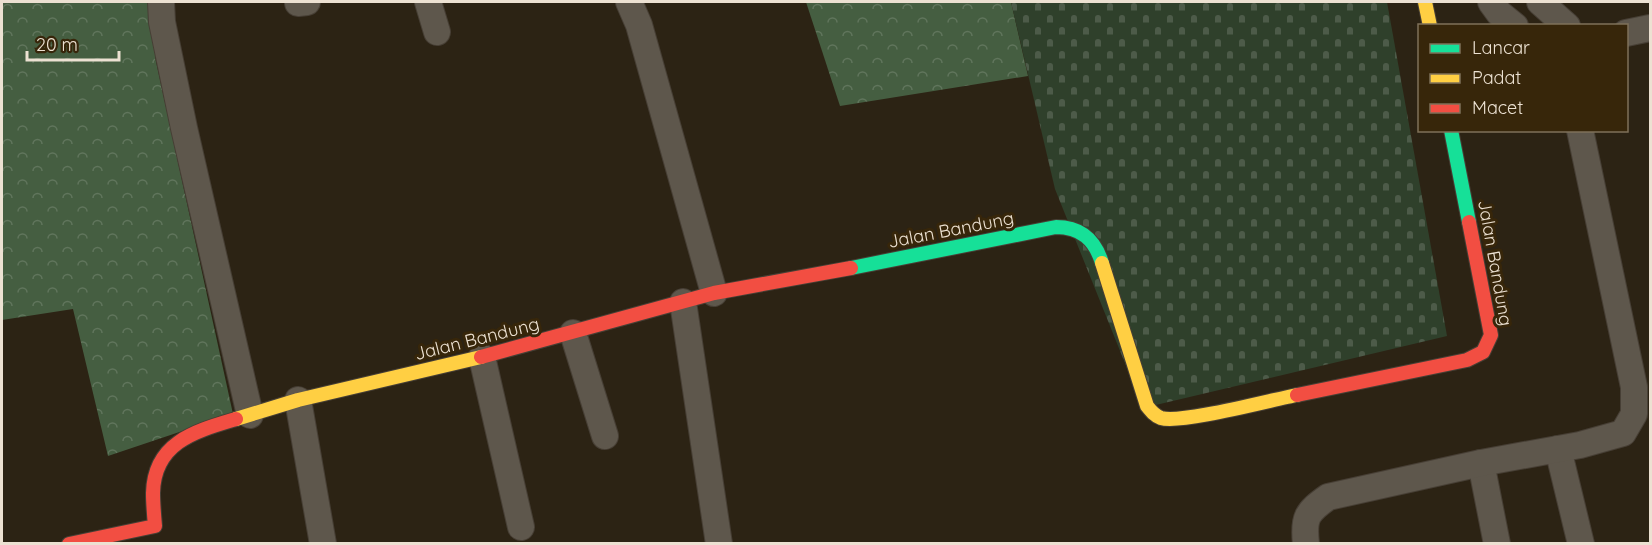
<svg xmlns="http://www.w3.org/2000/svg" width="1652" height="545" font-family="Quicksand,sans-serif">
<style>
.forest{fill:url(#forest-crowns)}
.cemetery{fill:url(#cemetery-stones)}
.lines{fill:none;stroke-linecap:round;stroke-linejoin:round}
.street-casing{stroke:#473f35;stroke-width:28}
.fast-casing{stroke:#473f35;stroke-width:16}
.slow-casing{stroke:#473f35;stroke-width:16}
.jam-casing{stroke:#473f35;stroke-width:16}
.street{stroke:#5e574c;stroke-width:26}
.fast{stroke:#16e098;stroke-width:14}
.slow{stroke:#ffcf43;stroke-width:14}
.jam{stroke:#f24e42;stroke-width:14}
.labels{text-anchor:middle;stroke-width:6;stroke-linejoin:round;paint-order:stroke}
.street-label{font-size:18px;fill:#ece1d2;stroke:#37260a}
</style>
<defs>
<pattern id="forest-crowns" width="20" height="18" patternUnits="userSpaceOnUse" patternTransform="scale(1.5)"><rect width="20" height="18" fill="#455e41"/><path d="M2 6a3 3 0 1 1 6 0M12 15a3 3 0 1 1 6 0" fill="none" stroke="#60755c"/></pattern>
<pattern id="cemetery-stones" width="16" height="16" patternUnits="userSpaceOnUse" patternTransform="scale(1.5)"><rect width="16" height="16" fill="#2f402b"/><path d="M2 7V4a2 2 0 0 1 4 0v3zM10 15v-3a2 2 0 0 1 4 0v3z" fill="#4d5b49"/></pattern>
</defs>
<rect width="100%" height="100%" fill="#2c2314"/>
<!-- forest -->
<g class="forest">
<polygon points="2,2 156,2 155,57 233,414 108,456 73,309 2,320"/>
<polygon points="806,2 1011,2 1028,76 840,106"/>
</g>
<!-- cemetery -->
<polygon class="cemetery" points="1011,2 1387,2 1447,336 1143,408 1055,189"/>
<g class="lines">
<defs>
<g id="street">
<polyline points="161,2 162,22 184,128 250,415"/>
<polyline points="428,2 437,32"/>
<polyline points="629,2 639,25 714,293"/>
<polyline points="1491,2 1499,13 1515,26"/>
<polyline points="1540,2 1567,26"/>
<polyline points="298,3 307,2"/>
<polyline points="1626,33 1650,28"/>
<polyline points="683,302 719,544"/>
<polyline points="573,333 605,436"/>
<polyline points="482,357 521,527"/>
<polyline points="298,400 323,544"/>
<polyline points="1558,449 1581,544"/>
<polyline points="1481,463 1497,544"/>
<path d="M1306 544C1303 517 1307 512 1328 497L1481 463 1580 445 1623 433 1634 414V387L1580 130"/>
</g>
<g id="fast">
<polyline points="1451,130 1469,222"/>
<path d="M851 268 1056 227C1081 227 1095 240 1102 263"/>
</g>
<g id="slow">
<polyline points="1425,2 1430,26"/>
<path d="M1102 263 1147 406C1151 411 1155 416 1161 418 1181 424 1271 400 1297 395"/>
<polyline points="236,419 298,400 481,357"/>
</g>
<g id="jam">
<polyline points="481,357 714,293 851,268"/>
<polyline points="1297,395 1467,360 1483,352 1491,335 1469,222"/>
<path d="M69 544 155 526C154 515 153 504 153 493 154 442 196 431 236 419"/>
</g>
</defs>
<!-- street casing -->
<use href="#street" class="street-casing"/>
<!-- fast casing -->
<use href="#fast" class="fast-casing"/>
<!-- slow casing -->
<use href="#slow" class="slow-casing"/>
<!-- jam casing -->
<use href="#jam" class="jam-casing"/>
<!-- street -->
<use href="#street" class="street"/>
<!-- fast -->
<use href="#fast" class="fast"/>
<!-- slow -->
<use href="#slow" class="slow"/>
<!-- jam -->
<use href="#jam" class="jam"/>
</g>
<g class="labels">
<!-- street labels -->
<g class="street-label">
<text transform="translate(951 230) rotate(-11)" y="6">Jalan Bandung</text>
<text transform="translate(1495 263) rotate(80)" y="6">Jalan Bandung</text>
<text transform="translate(477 339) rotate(-14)" y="6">Jalan Bandung</text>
</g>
</g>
<!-- border -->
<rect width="1652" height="545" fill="none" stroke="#ece1d2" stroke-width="6"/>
<!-- legend -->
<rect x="1418" y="24" width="210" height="108" fill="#37260a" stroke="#7f715a" stroke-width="1.5"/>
<rect x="1430" y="44" width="30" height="9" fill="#16e098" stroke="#7f715a" stroke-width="1.5"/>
<text x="1472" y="54" font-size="18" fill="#ece1d2">Lancar</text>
<rect x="1430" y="74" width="30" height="9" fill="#ffcf43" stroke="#7f715a" stroke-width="1.5"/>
<text x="1472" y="84" font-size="18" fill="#ece1d2">Padat</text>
<rect x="1430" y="104" width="30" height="9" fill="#f24e42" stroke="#7f715a" stroke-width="1.5"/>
<text x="1472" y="114" font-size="18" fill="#ece1d2">Macet</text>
<!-- scale -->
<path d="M27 51v9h92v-9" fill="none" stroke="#ece1d2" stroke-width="3"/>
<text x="36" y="51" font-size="18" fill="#ece1d2" stroke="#37260a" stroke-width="4.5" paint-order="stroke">20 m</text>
</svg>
